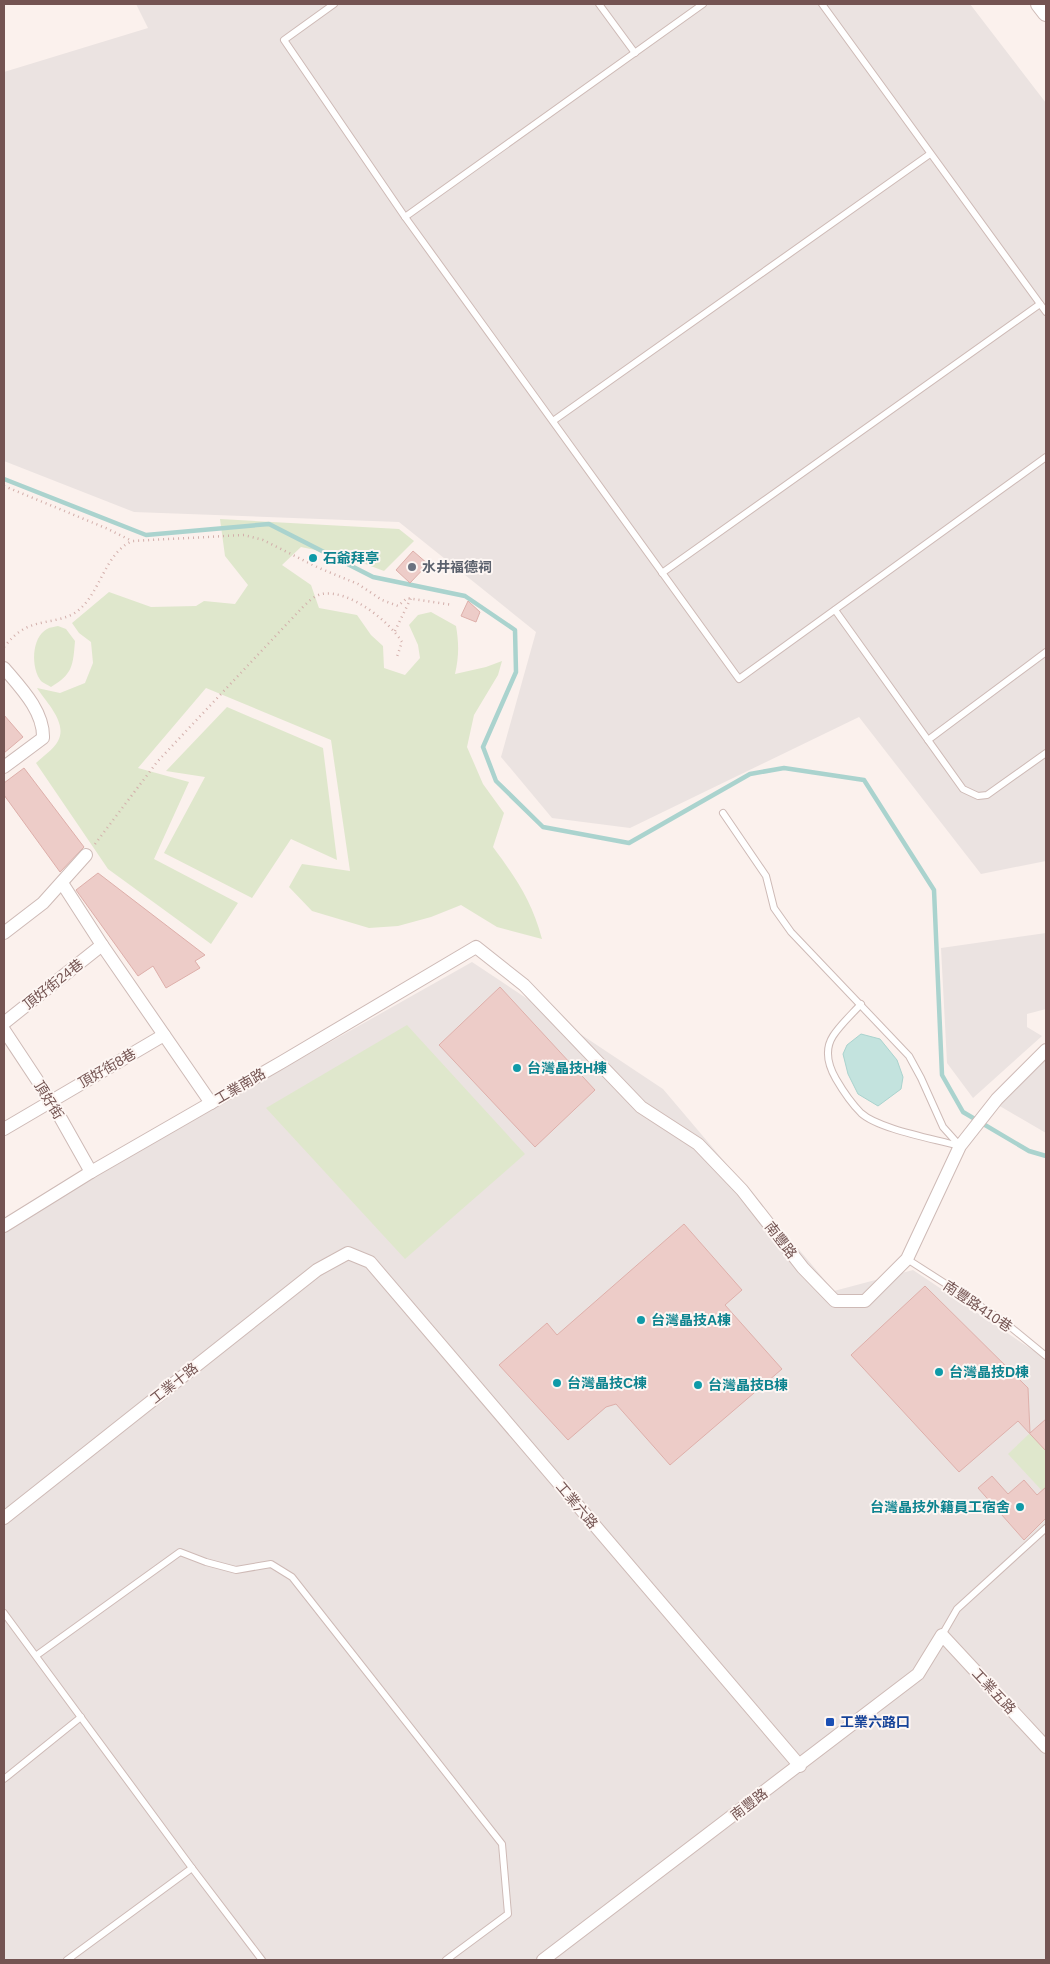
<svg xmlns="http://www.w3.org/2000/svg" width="1050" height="1964" font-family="Arial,'Noto Sans TC',sans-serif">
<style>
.industrial{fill:#ebe3e1}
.green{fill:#dfe7cc}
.water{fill:#c3e3de;stroke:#aad3ce}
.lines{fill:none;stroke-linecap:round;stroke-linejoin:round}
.stream{stroke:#aad3ce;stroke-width:4.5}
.building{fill:#edccc8;stroke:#deafaa}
.service-casing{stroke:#cebab6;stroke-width:8}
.minor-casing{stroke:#cebab6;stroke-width:14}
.tertiary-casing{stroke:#cebab6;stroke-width:18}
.path{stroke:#d2aeaa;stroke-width:2.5;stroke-dasharray:1 4;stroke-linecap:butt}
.service{stroke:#fff;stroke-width:6}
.minor{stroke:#fff;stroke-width:12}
.tertiary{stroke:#fff;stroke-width:16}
.culture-dot{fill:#0f9aa8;stroke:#fdf6f3;stroke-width:2}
.worship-dot{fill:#6b7280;stroke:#fdf6f3;stroke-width:2}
.transit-dot{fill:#1a4fb4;stroke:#fdf6f3;stroke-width:2}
.labels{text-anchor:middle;stroke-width:4;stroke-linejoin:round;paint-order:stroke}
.culture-label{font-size:14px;font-weight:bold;fill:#0d838f;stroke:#fdf6f3;text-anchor:start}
.worship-label{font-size:14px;font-weight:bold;fill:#5b616d;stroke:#fdf6f3;text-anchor:start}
.street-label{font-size:14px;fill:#745452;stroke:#fdf6f3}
.transit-label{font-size:14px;font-weight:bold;fill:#164399;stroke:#fdf6f3;text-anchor:start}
</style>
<rect width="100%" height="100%" fill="#fbf1ed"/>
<!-- industrial -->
<g class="industrial">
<polygon points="136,4 970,4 1046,103 1046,861 981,874 859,717 630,828 552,818 501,757 536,632 399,522 134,512 4,461 4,72 148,28"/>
<polygon points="1046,933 1046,1009 1027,1014 1027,1027 1042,1036 973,1098 947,1063 941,948"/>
<polygon points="472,962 663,1089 834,1291 913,1270 1046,1359 1046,1960 4,1960 4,1226"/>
<polygon points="1046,1059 1046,1133 998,1105"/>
</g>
<!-- green -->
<g class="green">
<path d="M220 519 399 529 414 541 384 571 344 556 301 547 282 565 311 585 319 608 357 615 371 635 383 646 384 668 405 675 420 658 418 645 409 625 418 615 431 612 456 626C459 643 459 657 455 674L486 667 502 661 498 675 474 715 467 747 483 784 504 813 493 847C516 878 532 901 542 939L497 927 461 905 431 917 398 926 369 928 312 911 289 887 302 864 350 871 331 740 206 688 138 768 189 782 154 859 238 903 211 944 108 869 36 763C42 757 54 749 58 741 68 723 46 702 37 688L60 693 85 683 93 663 91 642 79 633 72 623 109 592 151 607 196 606 204 601 235 604 248 585 225 556Z"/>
<path d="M58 626 66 629 75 641C73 665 73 674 51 687 48 685 43 683 41 681 31 668 31 638 47 629 50 627 55 627 58 626Z"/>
<polygon points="227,707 323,748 337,860 291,839 252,898 164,853 205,777 166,771"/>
<polygon points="407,1025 525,1154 405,1259 266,1108"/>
<polygon points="1030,1433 1046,1451 1046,1495 1008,1454"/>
</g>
<!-- water -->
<polygon class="water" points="861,1034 880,1039 897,1060 903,1077 901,1089 878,1106 858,1094 848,1074 843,1054 847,1045"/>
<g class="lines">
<!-- stream -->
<polyline class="stream" points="4,479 146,535 269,524 373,577 465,596 515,630 516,672 483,747 496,781 543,827 629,843 750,774 784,768 864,780 934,890 942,1075 963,1112 1029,1151 1046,1156"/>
</g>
<!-- building -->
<g class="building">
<polygon points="413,551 428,564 410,583 396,570"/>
<polygon points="468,601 480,612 476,622 461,616"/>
<polygon points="4,715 23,737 4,753"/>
<polygon points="24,768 84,847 60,872 4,795 4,783"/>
<polygon points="98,873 205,955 195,961 200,968 166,988 153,966 138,976 76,890"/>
<polygon points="500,987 595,1090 535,1147 439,1045"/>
<polygon points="684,1224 742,1290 725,1305 782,1369 670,1465 616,1404 606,1407 568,1440 499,1365 547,1323 557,1335"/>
<polygon points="925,1286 1028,1388 1030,1433 1046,1419 1046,1451 1018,1421 959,1472 851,1355"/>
<polygon points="992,1476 1008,1494 1024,1480 1037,1495 1046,1487 1046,1518 1024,1540 978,1488"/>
</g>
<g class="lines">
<defs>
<g id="service">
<polyline points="334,4 284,40 405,217 739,679 1046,457"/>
<polyline points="599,4 635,53"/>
<polyline points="822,4 1046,312"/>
<polyline points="405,217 703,4"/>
<polyline points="553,421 930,154"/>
<polyline points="662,573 1040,304"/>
<polyline points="835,610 963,789 978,796 987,795 1046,753"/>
<polyline points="928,740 1046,652"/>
<polyline points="723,813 766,876 774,908 791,932 909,1056 921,1078 943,1127 960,1146"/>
<path d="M861 1004C852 1014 840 1025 833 1036 824 1050 828 1065 836 1079 843 1091 851 1103 861 1113 878 1129 935 1139 959 1146"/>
<polyline points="907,1259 1002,1320 1046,1356"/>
<polyline points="4,1613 192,1868 262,1960"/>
<polyline points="942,1635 957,1609 1046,1528"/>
<polyline points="37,1655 180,1552 206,1562 236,1570 271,1564 292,1577 502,1844 508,1914 446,1960"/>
<polyline points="4,1779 81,1717"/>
<polyline points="67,1960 192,1868"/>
</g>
<g id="minor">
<path d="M4 668C20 687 44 711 43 738L4 767"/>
<polyline points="62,883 102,945 211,1103"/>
<polyline points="4,933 43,903 86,855"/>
<polyline points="4,1023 102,945"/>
<polyline points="4,1030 51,1101 91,1172"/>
<polyline points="4,1129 164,1035"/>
<polyline points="4,1226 91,1172 282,1062 476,947 524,985 641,1107 698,1144 742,1190 803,1268 835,1301 865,1301 907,1259 960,1146 997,1099 1046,1050"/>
<polyline points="4,1518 317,1270 348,1253 370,1262 800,1766"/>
<polyline points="543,1960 918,1674 942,1635 1046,1747"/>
</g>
<polyline id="tertiary" points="1039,4 1046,13"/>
</defs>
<!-- service casing -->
<use href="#service" class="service-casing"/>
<!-- minor casing -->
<use href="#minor" class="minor-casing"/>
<!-- tertiary casing -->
<use href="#tertiary" class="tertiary-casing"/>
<!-- path -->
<g class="path">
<polyline points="4,486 108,529 132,541"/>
<polyline points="395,631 411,598"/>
<path d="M4 647C10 640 16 633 24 629 41 619 66 623 81 608 101 589 106 553 132 541L244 535 263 540 319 568 358 584 382 600 398 606 407 598 453 605"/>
<path d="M95 844 157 762 300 610C305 605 314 595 322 594 349 589 389 621 402 642L397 657"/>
</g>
<!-- service -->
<use href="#service" class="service"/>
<!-- minor -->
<use href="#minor" class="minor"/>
<!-- tertiary -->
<use href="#tertiary" class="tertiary"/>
</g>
<!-- markers -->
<g class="culture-dot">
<circle cx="313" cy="558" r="5"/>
<circle cx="517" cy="1068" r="5"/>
<circle cx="641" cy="1320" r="5"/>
<circle cx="939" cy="1372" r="5"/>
<circle cx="557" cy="1383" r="5"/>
<circle cx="698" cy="1385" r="5"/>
<circle cx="1020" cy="1507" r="5"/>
</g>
<circle class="worship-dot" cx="412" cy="567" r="5"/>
<rect class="transit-dot" x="825" y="1717" width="10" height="10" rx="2.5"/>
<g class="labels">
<!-- culture labels -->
<g class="culture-label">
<text x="323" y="563">石爺拜亭</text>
<text x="527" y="1073">台灣晶技H棟</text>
<text x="651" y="1325">台灣晶技A棟</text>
<text x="949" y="1377">台灣晶技D棟</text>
<text x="567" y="1388">台灣晶技C棟</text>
<text x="708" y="1390">台灣晶技B棟</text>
<text x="1010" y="1512" text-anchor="end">台灣晶技外籍員工宿舍</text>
</g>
<!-- worship labels -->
<g class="worship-label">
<text x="422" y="572">水井福德祠</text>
</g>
<!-- street labels -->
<g class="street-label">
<text transform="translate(53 984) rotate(-38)" y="5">頂好街24巷</text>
<text transform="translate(107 1068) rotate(-30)" y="5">頂好街8巷</text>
<text transform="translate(240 1086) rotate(-30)" y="5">工業南路</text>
<text transform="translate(49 1100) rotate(58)" y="5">頂好街</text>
<text transform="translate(781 1240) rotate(52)" y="5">南豐路</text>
<text transform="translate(978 1306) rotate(34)" y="5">南豐路410巷</text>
<text transform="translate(174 1383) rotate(-38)" y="5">工業十路</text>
<text transform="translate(577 1505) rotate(50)" y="5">工業六路</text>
<text transform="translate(994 1691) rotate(47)" y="5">工業五路</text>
<text transform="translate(749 1804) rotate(-37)" y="5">南豐路</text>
</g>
<!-- transit labels -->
<g class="transit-label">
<text x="840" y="1727">工業六路口</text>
</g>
</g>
<!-- border -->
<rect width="1050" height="1964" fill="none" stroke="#745452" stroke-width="10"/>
</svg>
